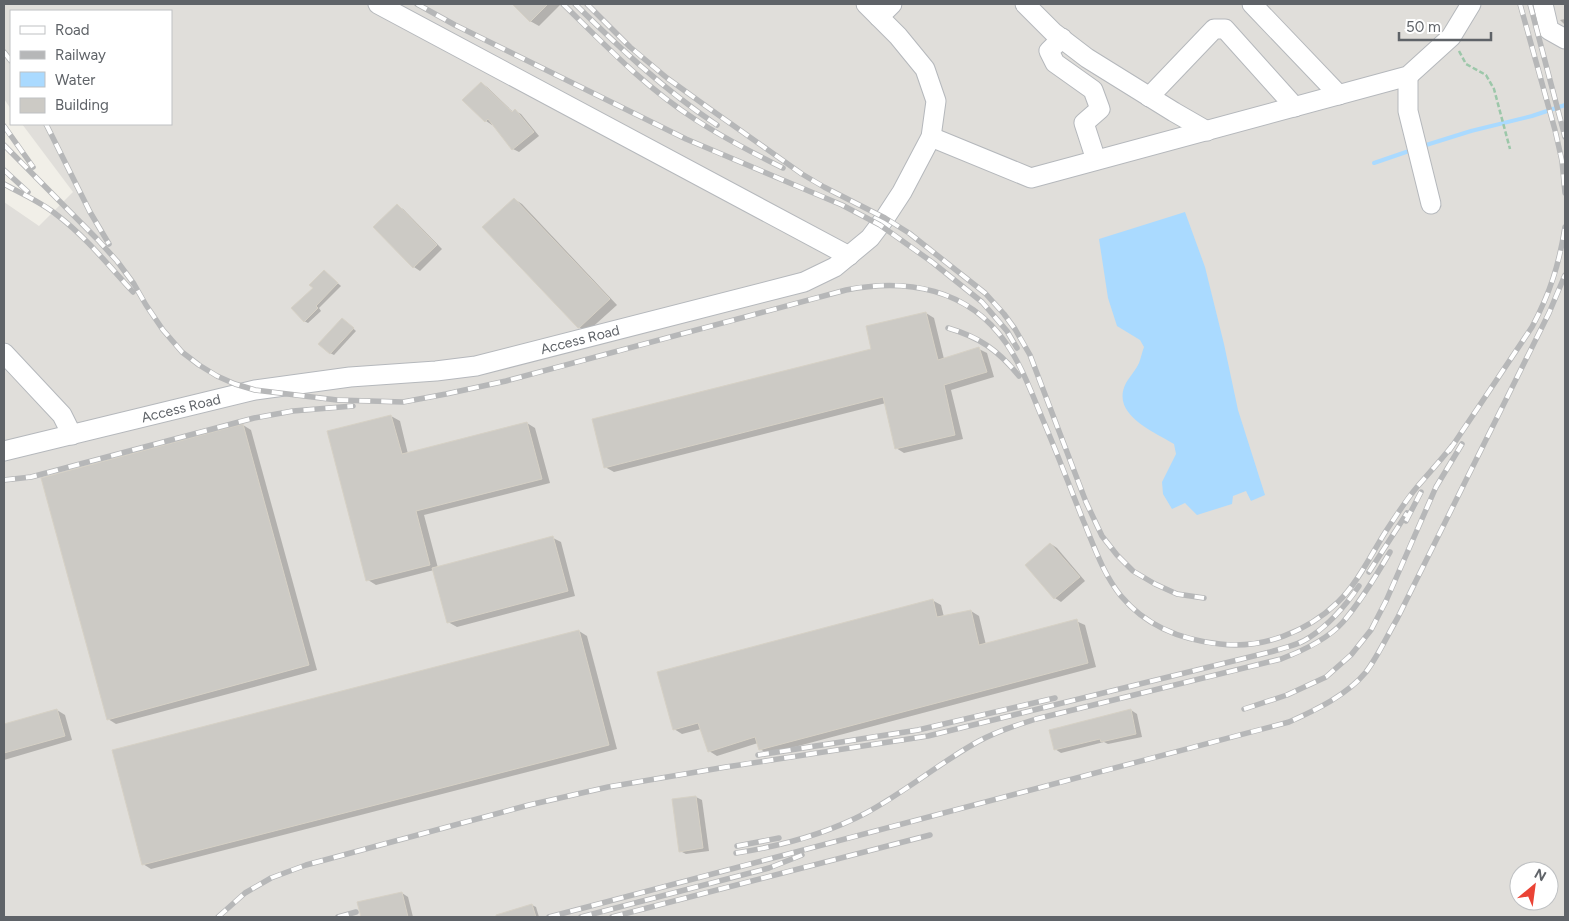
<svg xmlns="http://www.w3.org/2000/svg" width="1569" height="921" font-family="Figtree,sans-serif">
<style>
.industrial{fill:#e0deda;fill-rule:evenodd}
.water{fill:#aadaff}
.shadow{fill:#0003}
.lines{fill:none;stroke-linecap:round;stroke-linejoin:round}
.stream{stroke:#aadaff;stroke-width:4}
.building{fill:#cccac5;stroke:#d6d1c6}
.minor-casing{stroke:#b5b8bc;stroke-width:21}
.path{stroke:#9cc7a9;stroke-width:2.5;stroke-dasharray:5 2.5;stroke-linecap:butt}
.minor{stroke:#fff;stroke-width:19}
.rail-casing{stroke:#b6b7b8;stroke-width:5.5}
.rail{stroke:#fff;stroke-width:4;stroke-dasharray:11;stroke-linecap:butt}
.labels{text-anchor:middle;stroke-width:4;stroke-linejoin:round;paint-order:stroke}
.street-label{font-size:14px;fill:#5f6368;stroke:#fff}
</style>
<rect width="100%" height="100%" fill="#f1efe8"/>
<!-- industrial -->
<path class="industrial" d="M4 4H1565V917H4V202L39 226 73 192 22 124H171V11H11V109L4 99ZM1519 871H1549V901H1519Z"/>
<!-- water -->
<path class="water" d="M1185 212 1205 267 1224 344 1238 410 1265 495 1251 501 1246 491 1233 496 1232 504 1197 515 1185 503 1172 509 1163 494 1162 482 1176 454 1174 444C1153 431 1110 414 1126 383 1130 376 1136 370 1139 363 1141 358 1142 352 1144 347L1140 340 1117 326 1108 298 1099 239Z"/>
<!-- shadow -->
<g class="shadow">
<polygon points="513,4 561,4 539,26 530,21"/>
<polygon points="1565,19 1565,25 1560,20"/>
<polygon points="481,83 487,87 513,112 515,111 521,114 539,136 519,152 513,149 493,123 492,125 486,121"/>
<polygon points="514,199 522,204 617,305 587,332 579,327"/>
<polygon points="397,206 403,209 442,249 420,271 414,267 375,227"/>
<polygon points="324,271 341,286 319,308 321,311 308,323 304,321 314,288"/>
<polygon points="926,313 934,318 944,359 979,349 987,353 994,377 951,390 963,439 904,453 896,448 886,403 614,472 605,467 873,349"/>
<polygon points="346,322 356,331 334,355 330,353"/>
<polygon points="391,416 400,421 408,454 527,423 535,428 550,483 424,515 438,568 553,538 561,542 575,596 457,627 448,622 434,570 376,585 368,580"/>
<polygon points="243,425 251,430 317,670 116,724 108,719"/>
<polygon points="1051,544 1057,548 1085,581 1061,602 1055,598 1026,565"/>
<polygon points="932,600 941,605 944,617 971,611 979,616 986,645 1076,621 1085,625 1096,667 768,754 760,749 758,743 717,756 709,751 701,729 682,734 674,729"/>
<polygon points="579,631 587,636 617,749 151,869 143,864"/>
<polygon points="57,710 65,715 72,740 4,760 4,725"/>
<polygon points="1131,710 1137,714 1142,737 1108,744 1104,742 1061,753 1055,749"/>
<polygon points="696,797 702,800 709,851 686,854 680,851"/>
<polygon points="402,893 408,897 413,917 362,917 359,903"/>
<polygon points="532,905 536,907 539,917 507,917 506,913"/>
</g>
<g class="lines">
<!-- stream -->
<g class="stream">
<polyline points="1423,146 1471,131 1532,116 1565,105"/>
<polyline points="1374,163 1412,150"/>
</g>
</g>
<!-- building -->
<g class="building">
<polygon points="512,4 548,4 530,22"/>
<polygon points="481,82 512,112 515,109 534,132 512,150 488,119 485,122 462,100"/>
<polygon points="514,198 610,299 579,328 578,328 482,227"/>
<polygon points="397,204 437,245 413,268 373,227"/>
<polygon points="324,270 338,283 316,306 318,308 304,322 291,308 313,288 309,285"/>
<polygon points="926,312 938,360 979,347 987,372 944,385 955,435 895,449 883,397 604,468 592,419 871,349 866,326"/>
<polygon points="342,318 354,328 330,354 318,344"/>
<polygon points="391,415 402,454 527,422 542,479 416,511 430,565 366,581 327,431"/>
<polygon points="243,424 309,665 107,720 41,478"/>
<polygon points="553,536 568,591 447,623 432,568"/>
<polygon points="1050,543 1080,577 1054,599 1025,565"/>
<polygon points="933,599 937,617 971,610 979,645 1077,619 1088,663 759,750 755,737 708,752 698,723 673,730 657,672"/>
<polygon points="579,630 609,745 142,865 112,750"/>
<polygon points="57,709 65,736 4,753 4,724"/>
<polygon points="1131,709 1136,734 1101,742 1100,739 1054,750 1049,730"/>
<polygon points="696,796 703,848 679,852 672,799"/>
<polygon points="402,892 408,917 361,917 357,902"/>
<polygon points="532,904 536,917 496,917 496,915"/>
</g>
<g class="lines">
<defs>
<g id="minor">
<polyline points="378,4 849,256"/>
<polyline points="1025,4 1053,32 1087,58 1174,112 1207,131"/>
<polyline points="1252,4 1339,95"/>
<polyline points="1543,4 1549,30 1565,39"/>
<polyline points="879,17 892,4"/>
<polyline points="1062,38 1049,51 1055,63 1093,90 1100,109 1084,123 1096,160"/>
<polyline points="1408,76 1408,111 1431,204"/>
<polyline points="1149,97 1214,29 1225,29 1295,107"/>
<polyline points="931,137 1031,178 1408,76 1451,37 1471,4"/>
<polyline points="4,353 62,415 72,435"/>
<path id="s1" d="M4 451 255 390 350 377 436 371 476 366 804 282 835 267 870 238 885 218 902 192 931 137 936 101 925 69 898 36 866 4"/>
</g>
</defs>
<!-- minor casing -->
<use href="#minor" class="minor-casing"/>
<!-- path -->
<polyline class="path" points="1459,51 1466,64 1486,75 1494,89 1510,149"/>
<!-- minor -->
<use href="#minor" class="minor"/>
<defs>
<g id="rail">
<polyline points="417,4 455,25 686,139 842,205 880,225 932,262 982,302 1007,331 1017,348"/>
<path d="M563 4C605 45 646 88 696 120 724 138 753 153 783 168"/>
<path d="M575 4C621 49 663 89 717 125"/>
<polyline points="587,4 630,47 667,78 710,109 802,174 824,187 885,218 909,233 985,293 1004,314 1015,329 1030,355 1086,502 1102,536 1117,555 1133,571 1155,584 1177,594 1204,598"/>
<polyline points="1520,4 1555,130 1562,161 1565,193"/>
<polyline points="1530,4 1565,137"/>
<polyline points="4,52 11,61"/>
<polyline points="46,124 90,212 109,244"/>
<polyline points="4,126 33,167"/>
<path d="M4 145 98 240 117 261 134 284 146 305 163 330 182 352 199 365 217 376 235 384 255 390 337 400 403 402 446 394 506 381 846 290C906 278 968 288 1006 343 1022 366 1032 394 1043 420 1057 453 1070 487 1083 520 1094 546 1103 574 1121 596 1146 626 1182 640 1220 644 1263 649 1307 632 1338 602 1357 584 1372 553 1386 531 1396 516 1406 500 1417 487 1429 473 1441 460 1452 446"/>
<polyline points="4,170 28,192"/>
<path d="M4 184C22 194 41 202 57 215 86 237 109 266 133 292"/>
<path d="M948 328C979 337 998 350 1019 376"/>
<path d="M1449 451 1532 327C1550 293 1559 265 1565 227"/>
<polyline points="4,480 31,477 254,418 293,411 353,406"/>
<polyline points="1406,521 1421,492"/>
<polyline points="1369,572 1407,513"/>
<polyline points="1244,709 1287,695 1326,677 1351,655 1371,630 1386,601 1436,487 1462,444"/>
<polyline points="758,755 918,730 1055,698"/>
<polyline points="737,846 779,838"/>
<path d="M736 853C781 846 826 834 866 813 903 793 936 766 972 745 992 733 1014 726 1036 719L1281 659C1302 651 1327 640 1343 622 1361 601 1376 576 1390 552"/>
<path d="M218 917 245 893 271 878 306 865 529 805 608 787 726 767 928 736 1270 652C1284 648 1299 645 1310 637 1330 624 1346 605 1359 586"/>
<polyline points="338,917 356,912"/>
<path d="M549 917 1289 722C1316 710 1347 695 1366 672 1378 656 1387 636 1397 619L1549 313 1565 275"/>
<polyline points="581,917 769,868 802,855"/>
<polyline points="612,917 930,835"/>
</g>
</defs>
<!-- rail casing -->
<use href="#rail" class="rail-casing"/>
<!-- rail -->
<use href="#rail" class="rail"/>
</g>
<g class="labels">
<!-- street labels -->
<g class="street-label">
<text dy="5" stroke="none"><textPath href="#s1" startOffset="588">Access Road</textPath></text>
<text dy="5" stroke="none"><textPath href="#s1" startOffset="182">Access Road</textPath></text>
</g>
</g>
<!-- border -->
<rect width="1569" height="921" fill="none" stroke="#5f6368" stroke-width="10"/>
<!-- legend -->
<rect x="10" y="10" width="162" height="115" fill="#ffffff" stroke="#bfc1c3"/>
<rect x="20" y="26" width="25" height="8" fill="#ffffff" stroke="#bfc1c3"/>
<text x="55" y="35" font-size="15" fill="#5f6368">Road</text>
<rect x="20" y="51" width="25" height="8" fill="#b6b7b8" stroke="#bfc1c3"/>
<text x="55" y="60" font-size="15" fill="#5f6368">Railway</text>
<rect x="20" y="72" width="25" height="15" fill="#aadaff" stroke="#bfc1c3"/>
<text x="55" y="85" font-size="15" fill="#5f6368">Water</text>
<rect x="20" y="98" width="25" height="15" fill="#cccac5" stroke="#bfc1c3"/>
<text x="55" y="110" font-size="15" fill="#5f6368">Building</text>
<!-- north arrow -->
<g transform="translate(1534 886) rotate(29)"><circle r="24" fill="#ffffff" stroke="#bfc1c3"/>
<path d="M0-4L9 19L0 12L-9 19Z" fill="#ea4335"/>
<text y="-8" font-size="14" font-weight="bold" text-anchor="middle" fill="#5f6368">N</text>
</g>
<!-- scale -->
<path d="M1399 32v8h92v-8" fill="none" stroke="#5f6368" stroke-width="2.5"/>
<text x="1406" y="32" font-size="15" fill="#5f6368" stroke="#ffffff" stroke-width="4" paint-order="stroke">50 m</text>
</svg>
